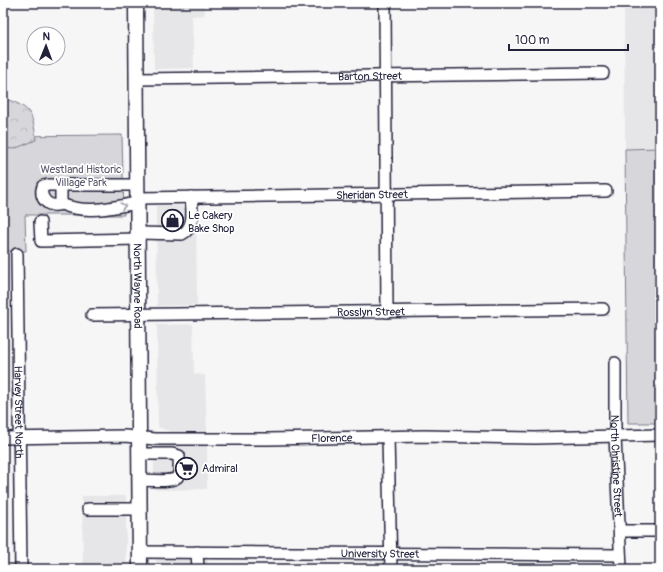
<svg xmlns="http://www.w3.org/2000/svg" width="663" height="572" font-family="Pangolin,sans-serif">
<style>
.built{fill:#e6e6e9}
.green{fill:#d7d7db;stroke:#7c7c8b}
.forest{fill:url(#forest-crowns);stroke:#7c7c8b}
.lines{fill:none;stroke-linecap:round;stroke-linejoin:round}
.minor-casing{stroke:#22223b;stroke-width:14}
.major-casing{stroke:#22223b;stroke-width:17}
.minor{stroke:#fff;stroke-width:11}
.major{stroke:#fff;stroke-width:14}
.oneway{stroke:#9c9ca7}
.labels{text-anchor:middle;stroke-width:3.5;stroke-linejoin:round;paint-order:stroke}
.street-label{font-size:11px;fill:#22223b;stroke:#fff}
.park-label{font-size:11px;fill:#58586b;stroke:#fff}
.poi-label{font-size:11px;fill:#22223b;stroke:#fff;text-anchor:start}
</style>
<defs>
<pattern id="forest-crowns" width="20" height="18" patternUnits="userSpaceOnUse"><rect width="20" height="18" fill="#d7d7db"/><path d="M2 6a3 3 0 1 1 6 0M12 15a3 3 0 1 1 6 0" fill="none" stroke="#b8b8bd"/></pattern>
</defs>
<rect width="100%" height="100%" fill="#f6f6f7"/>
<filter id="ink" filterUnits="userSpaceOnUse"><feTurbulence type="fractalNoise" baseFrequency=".025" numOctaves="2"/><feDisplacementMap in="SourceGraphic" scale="8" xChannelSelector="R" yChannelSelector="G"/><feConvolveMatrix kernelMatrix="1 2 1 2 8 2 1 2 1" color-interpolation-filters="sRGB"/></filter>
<g filter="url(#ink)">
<!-- built -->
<g class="built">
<polygon points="153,3 204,3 205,15 192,16 194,68 154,69"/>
<polygon points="624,3 660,3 660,148 625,149"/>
<polygon points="156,206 196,206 197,305 157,306"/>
<polygon points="193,324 194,374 205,375 207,433 173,433 158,427 157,325"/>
<polygon points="162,445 207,445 207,489 155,490 153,449"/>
<polygon points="82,496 126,496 126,569 83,569"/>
<polygon points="208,557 208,569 156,569 156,558"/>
</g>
<!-- green -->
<g class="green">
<polygon points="122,135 124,215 25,215 26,251 3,251 3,136"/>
<polygon points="660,148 660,423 628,423 625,149"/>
</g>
<!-- forest -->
<path class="forest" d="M3 98C30 107 33 112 36 140L14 149 3 148Z"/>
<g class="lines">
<defs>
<g id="minor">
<polyline points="385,3 387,312"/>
<path id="s1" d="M137 79 603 73"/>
<path d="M61 185V204C49 209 38 198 43 186L48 185H138"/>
<path id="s2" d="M138 198 606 191"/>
<path d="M61 204C88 215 111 207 138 203"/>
<polyline points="40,222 41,241 139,239"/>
<path d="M139 233 182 234C195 228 192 209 191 197"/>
<path id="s3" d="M17 254 21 569"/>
<path id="s4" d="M92 315 603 309"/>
<path id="s5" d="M615 363V436L621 569"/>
<polyline points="388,437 391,569"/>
<path id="s6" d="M3 438 125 436 155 439H269L424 436 535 438 660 435"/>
<path d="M140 454H172L179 456C179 462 180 471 178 476 175 483 147 480 140 480"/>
<polyline points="88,509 140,509"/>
<polyline points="620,531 660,531"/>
<path id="s7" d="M140 552 620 555"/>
<polyline points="197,552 198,569"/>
</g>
<g id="major">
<path id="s8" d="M136 3 140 569"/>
</g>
</defs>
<!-- minor casing -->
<use href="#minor" class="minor-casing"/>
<!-- major casing -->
<use href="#major" class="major-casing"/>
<!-- minor -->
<use href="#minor" class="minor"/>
<!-- major -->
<use href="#major" class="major"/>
</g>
<!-- one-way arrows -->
<defs><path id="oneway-chevron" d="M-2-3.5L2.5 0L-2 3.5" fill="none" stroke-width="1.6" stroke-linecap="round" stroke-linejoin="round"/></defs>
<use class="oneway" href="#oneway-chevron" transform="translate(123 206) rotate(-13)"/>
</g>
<!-- icons -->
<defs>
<symbol id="shop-ring" viewBox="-11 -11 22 22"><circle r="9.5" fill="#fff" stroke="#22223b" stroke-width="1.5"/><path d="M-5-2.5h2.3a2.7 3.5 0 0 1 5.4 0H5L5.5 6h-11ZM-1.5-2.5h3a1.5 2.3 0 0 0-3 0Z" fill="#22223b"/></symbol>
<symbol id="supermarket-ring" viewBox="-11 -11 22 22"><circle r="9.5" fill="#fff" stroke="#22223b" stroke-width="1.5"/><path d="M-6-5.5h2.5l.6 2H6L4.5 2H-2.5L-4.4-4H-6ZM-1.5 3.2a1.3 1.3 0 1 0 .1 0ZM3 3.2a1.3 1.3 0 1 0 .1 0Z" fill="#22223b"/></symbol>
</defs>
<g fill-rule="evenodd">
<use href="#shop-ring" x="160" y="208" width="25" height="25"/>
<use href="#supermarket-ring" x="174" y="456" width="25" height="25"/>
</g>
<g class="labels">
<!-- street labels -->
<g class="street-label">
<text dy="4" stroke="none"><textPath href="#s1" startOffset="233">Barton Street</textPath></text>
<text dy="4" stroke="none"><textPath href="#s2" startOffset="234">Sheridan Street</textPath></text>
<text dy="4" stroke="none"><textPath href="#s8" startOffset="283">North Wayne Road</textPath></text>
<text dy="4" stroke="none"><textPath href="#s4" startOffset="279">Rosslyn Street</textPath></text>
<text dy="4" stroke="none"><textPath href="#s3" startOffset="158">Harvey Street North</textPath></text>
<text dy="4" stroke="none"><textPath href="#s6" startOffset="329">Florence</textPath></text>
<text dy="4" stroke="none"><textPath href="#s5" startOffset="103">North Christine Street</textPath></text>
<text dy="4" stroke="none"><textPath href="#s7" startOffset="240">University Street</textPath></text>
</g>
<!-- park labels -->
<g class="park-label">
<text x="81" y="173">Westland Historic<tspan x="81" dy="13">Village Park</tspan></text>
</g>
<!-- poi labels -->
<g class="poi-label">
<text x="188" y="219">Le Cakery<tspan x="188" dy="13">Bake Shop</tspan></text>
<text x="202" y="472">Admiral</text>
</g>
</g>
<!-- margin -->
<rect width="663" height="572" fill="none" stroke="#fff" stroke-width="16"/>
<rect x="8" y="8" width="647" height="556" fill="none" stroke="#22223b" stroke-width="1.5" filter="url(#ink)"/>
<!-- north arrow -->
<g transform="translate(46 46) rotate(1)"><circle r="19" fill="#ffffff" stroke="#a7a7b1"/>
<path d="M0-3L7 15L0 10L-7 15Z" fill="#22223b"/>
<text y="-6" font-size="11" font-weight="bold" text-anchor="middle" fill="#22223b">N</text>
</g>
<!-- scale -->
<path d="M509 44v6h119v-6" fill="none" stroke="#22223b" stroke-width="2"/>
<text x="515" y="44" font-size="12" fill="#22223b" stroke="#ffffff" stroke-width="3" paint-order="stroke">100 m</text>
</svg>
